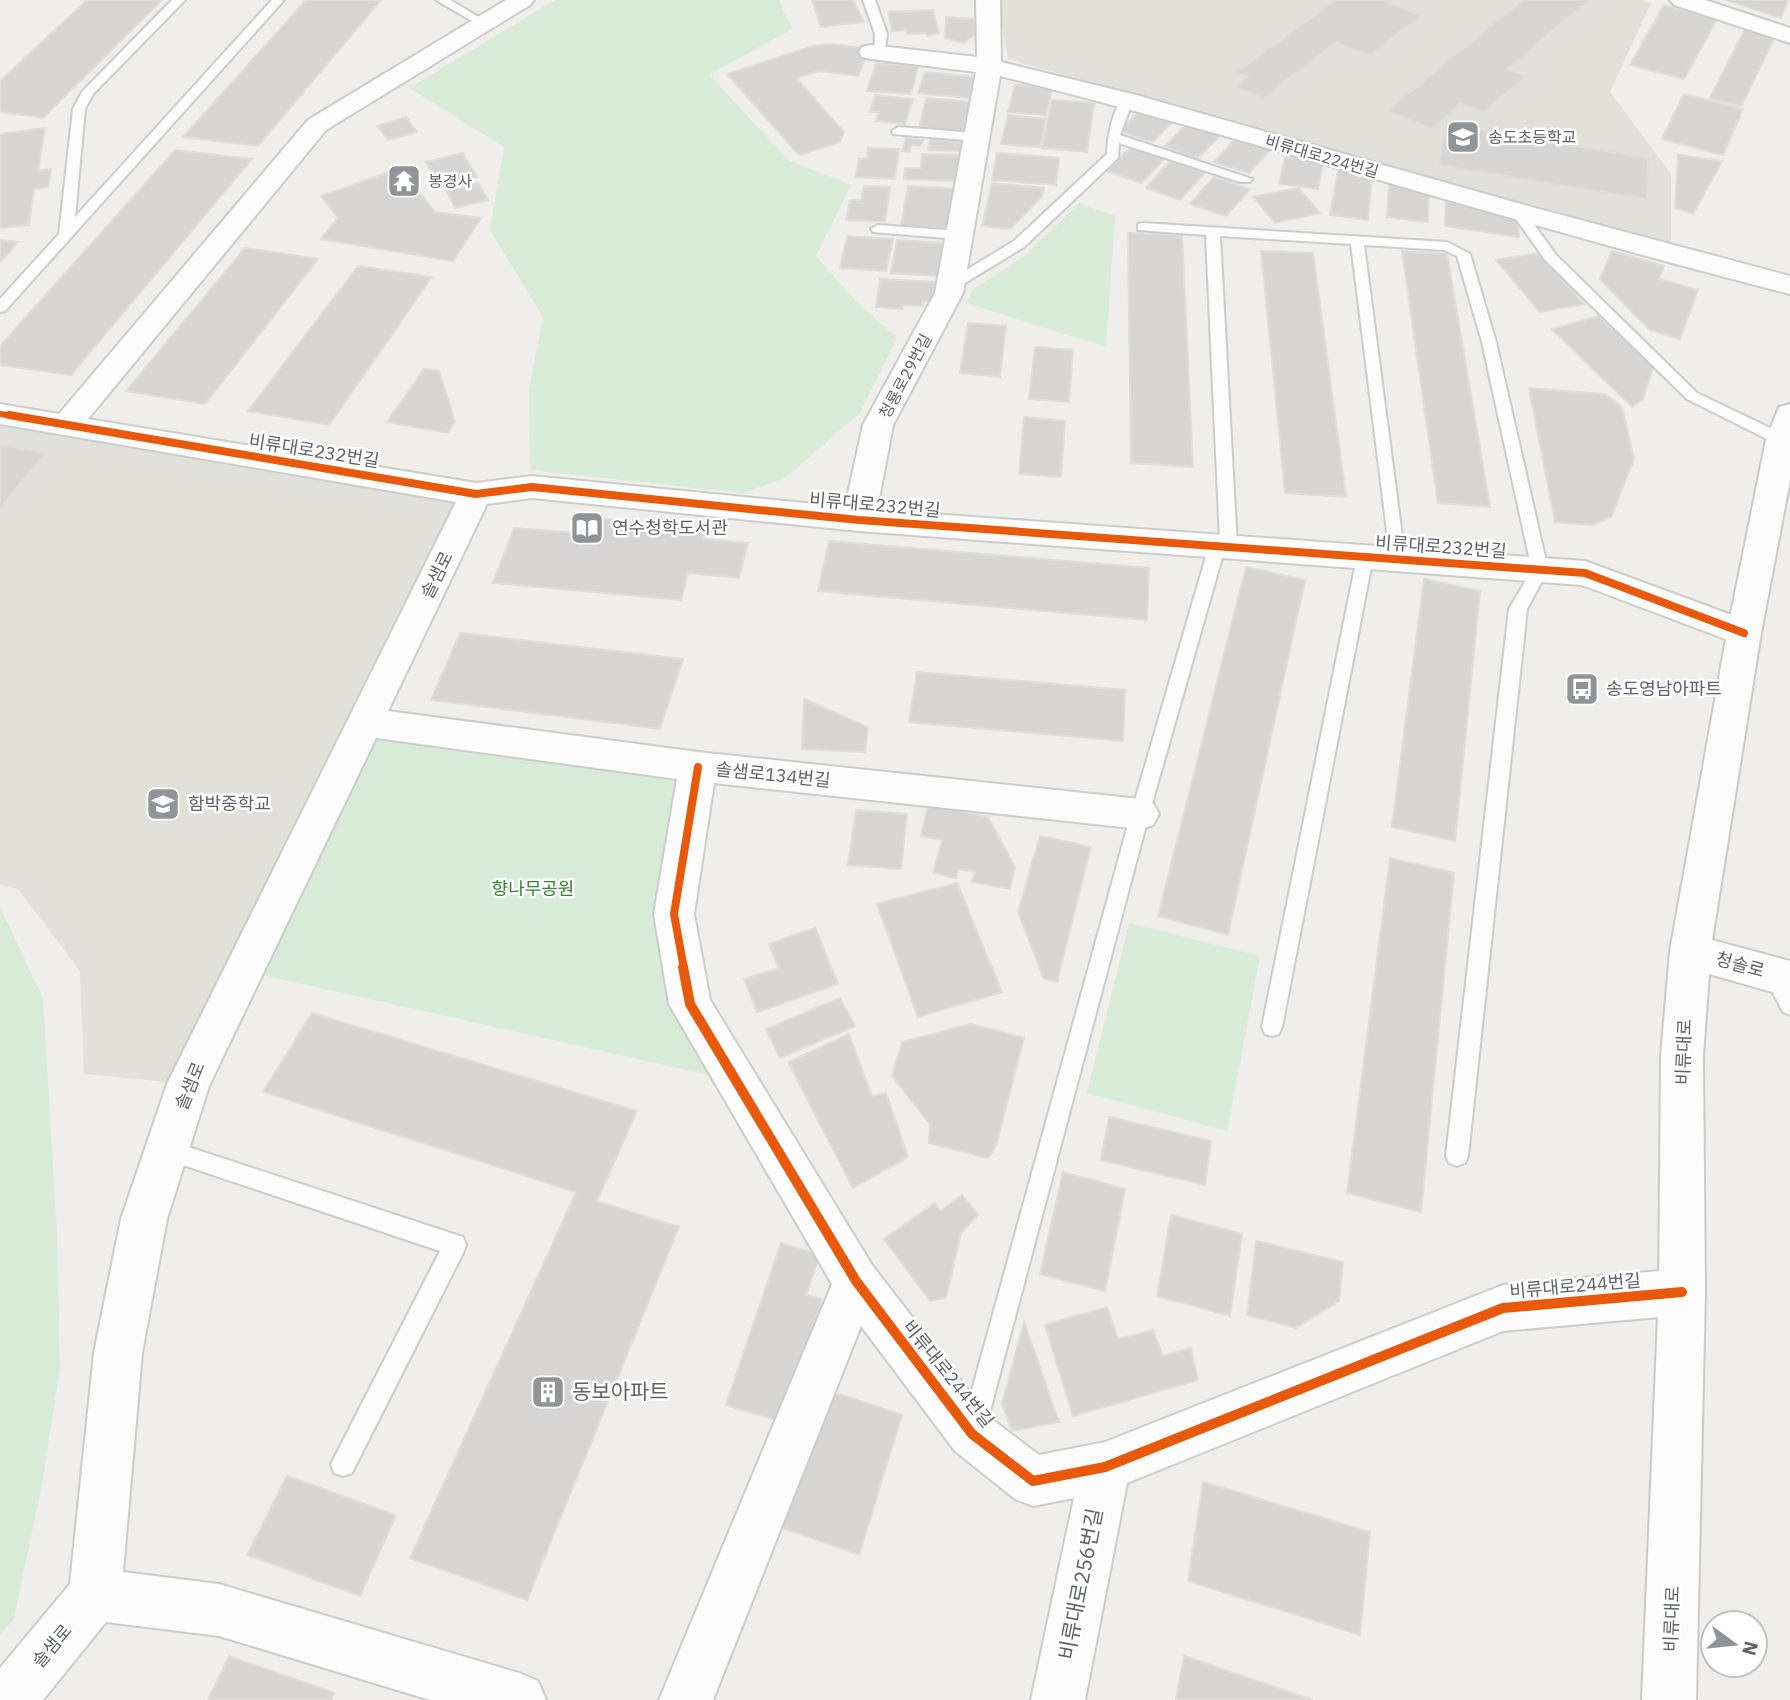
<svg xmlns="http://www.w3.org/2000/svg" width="1790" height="1700" font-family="'IBM Plex Sans','Noto Sans KR',sans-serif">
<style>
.education{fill:#e2e0da}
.green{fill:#d8ebd6}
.building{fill:#d6d5d3;stroke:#deddd9;stroke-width:2}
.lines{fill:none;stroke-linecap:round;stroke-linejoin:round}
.lane-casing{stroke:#cbcccc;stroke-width:4}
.street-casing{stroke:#cbcccc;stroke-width:4}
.secondary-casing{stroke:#cacacb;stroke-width:4}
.lane{fill:#fdfcfc;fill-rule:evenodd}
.street{fill:#fdfcfc;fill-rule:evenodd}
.secondary{fill:#fdfcfc;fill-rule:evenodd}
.cycleway-far2-casing{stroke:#fff;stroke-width:9}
.cycleway-far1-casing{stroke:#fff;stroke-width:12}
.cycleway-casing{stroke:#fff;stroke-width:15}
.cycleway-far2{stroke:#e8590c;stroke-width:6}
.cycleway-far1{stroke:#e8590c;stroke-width:8}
.cycleway{stroke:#e8590c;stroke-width:10}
.labels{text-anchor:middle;stroke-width:5;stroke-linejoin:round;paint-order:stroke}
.far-poi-label{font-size:16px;fill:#5f6368;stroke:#fff;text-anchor:start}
.far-street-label{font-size:16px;fill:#5f6368;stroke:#fff}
.street-label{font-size:18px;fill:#5f6368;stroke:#fff}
.poi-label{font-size:18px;fill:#5f6368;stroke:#fff;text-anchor:start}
.park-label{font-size:18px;fill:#348238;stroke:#fff}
.near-poi-label{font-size:21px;fill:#5f6368;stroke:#fff;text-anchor:start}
.near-street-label{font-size:21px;fill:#5f6368;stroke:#fff}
</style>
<rect width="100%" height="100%" fill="#efeeea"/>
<!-- education -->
<g class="education">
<polygon points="997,0 1642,0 1651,3 1610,92 1671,174 1671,246 1008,59"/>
<polygon points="0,414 476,494 188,1084 84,1074 80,971 18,889 0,885"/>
</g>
<!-- green -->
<g class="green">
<polygon points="555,0 779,0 792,29 709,75 790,161 851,185 816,256 853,298 897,338 860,413 785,478 743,493 530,470 529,389 543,317 490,230 504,147 409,88"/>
<polygon points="1079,203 1115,216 1106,347 966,303 973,289 1026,255"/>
<polygon points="365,722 698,767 674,914 736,1081 244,971"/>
<polygon points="0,907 43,998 57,1233 60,1368 42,1484 14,1619 0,1634"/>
<polygon points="1129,923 1260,956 1227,1131 1087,1093"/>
</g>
<!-- building -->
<g class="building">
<polygon points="87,0 162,0 43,118 0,112 0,81"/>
<polygon points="306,0 381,0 258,146 183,137"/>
<polygon points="812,0 853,0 864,22 821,27"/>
<polygon points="1336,0 1390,0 1386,3 1421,15 1370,55 1336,42 1263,98 1234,86 1248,77 1236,73"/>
<polygon points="1523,0 1588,0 1507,69 1526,76 1484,112 1461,103 1432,128 1387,111"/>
<polygon points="1726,0 1788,0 1781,18"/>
<polygon points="1664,5 1717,19 1684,79 1630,65"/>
<polygon points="933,10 939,33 929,36 926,33 907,34 906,30 892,31 888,12"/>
<polygon points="946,17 974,19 976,33 964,43 945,38"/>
<polygon points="1745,29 1775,37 1741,106 1710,98"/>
<polygon points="831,44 870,49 858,76 819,71 796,78 844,132 840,142 799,155 727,74 813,46"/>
<polygon points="876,63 918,66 911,94 867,91"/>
<polygon points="925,72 976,77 970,98 918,93"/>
<polygon points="1015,85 1052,88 1046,115 1008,112"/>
<polygon points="1684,94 1743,109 1723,155 1662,139"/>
<polygon points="875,95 913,99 905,124 876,121 879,112 870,112"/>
<polygon points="926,98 970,102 963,131 919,128"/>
<polygon points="1052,100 1094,103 1087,152 1042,148"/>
<polygon points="1144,107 1177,117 1153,142 1120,131"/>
<polygon points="1008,115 1046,119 1040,147 1001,144"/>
<polygon points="406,117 417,132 388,140 377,126"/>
<polygon points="1188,122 1222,133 1198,158 1164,147"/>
<polygon points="1446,125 1648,158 1647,199 1439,165"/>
<polygon points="45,128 38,171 51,169 48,187 34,189 29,225 0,228 0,134"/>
<polygon points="1237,137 1272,148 1249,173 1214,162"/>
<polygon points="906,138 923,140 921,146 911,145 909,152 902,151"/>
<polygon points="930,140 962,143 960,151 928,150"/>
<polygon points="1132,146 1166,157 1141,183 1107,171"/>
<polygon points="868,148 899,149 895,179 856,177 859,159 867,158"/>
<polygon points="175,150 252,159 71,375 0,365 0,346"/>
<polygon points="463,153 477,177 439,186 426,162"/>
<polygon points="997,153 1059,158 1056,185 992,180"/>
<polygon points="922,154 961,155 960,181 904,179 905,168 921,168"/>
<polygon points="1678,155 1722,161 1693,214 1675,208"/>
<polygon points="1285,157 1323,162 1318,189 1279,184"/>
<polygon points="1170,161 1205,173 1180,200 1146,188"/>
<polygon points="400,168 435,212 481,218 453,261 321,239 338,218 321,196"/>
<polygon points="1338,170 1372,174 1368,220 1330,215"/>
<polygon points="1214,177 1250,189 1226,216 1190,204"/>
<polygon points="478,183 488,200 455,208 447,191"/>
<polygon points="992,183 1044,188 1042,197 1010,229 982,226"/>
<polygon points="1389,184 1429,189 1428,222 1387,217"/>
<polygon points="864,186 890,187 885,222 846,220 850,200 861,200"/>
<polygon points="908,186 961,189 955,229 901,226"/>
<polygon points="1298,188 1320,213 1275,223 1253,197"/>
<polygon points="1446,198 1475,202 1474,210 1499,214 1519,221 1519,237 1445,226"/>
<polygon points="1128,233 1182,235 1193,467 1131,463"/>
<polygon points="847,236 893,239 886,271 840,268"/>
<polygon points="0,240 18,242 0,262"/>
<polygon points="897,240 943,243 937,276 891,273"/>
<polygon points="245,248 318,259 205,404 126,391"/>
<polygon points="1261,251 1313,253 1346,497 1285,493"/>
<polygon points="1402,251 1447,254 1490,507 1438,503"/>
<polygon points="1612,251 1664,266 1659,279 1698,290 1680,339 1650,330 1600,279"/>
<polygon points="1538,253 1584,304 1540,312 1496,260"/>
<polygon points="358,266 432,277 329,425 248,411"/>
<polygon points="880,279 937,282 934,302 923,301 923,306 903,305 902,309 876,307"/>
<polygon points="1599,316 1653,367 1643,399 1632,407 1552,329"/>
<polygon points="968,323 1006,326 1000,377 960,373"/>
<polygon points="1035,347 1073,350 1069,402 1029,399"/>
<polygon points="424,369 439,371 455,422 448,433 387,422"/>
<polygon points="1529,388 1605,394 1622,407 1634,459 1611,517 1593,525 1555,522"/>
<polygon points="1024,417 1065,421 1061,477 1019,474"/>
<polygon points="0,445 46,453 0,507"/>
<polygon points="583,518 617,520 633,529 680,522 697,526 703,533 704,539 748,543 739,578 688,573 681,600 493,583 514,528 578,533"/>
<polygon points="829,541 1149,568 1147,620 818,591"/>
<polygon points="1246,567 1305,580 1228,935 1158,916"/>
<polygon points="1424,579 1480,591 1455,841 1392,827"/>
<polygon points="460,633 683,659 660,729 431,700"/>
<polygon points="917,672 1125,690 1123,741 909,722"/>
<polygon points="804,699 868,727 865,752 802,749"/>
<polygon points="928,805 988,817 1015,867 1010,889 972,882 975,872 958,869 956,878 933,873 942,840 921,836"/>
<polygon points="856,810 907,814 901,869 848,865"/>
<polygon points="1040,836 1091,847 1057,982 1044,979 1018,912"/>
<polygon points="1390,858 1454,873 1421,1212 1347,1193"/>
<polygon points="957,883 1002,992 918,1017 877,904"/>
<polygon points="815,928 838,984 757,1012 744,979 779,968 769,944"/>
<polygon points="840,998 855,1026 780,1058 766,1029"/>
<polygon points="312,1013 637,1111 597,1201 679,1227 527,1600 410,1558 576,1192 263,1092"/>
<polygon points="971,1024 1024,1038 996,1146 988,1158 929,1143 930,1124 892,1076 902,1042"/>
<polygon points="849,1034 872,1096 886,1093 908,1157 853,1188 788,1062"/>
<polygon points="1109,1117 1211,1141 1205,1185 1101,1160"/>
<polygon points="1063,1172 1125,1189 1105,1291 1040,1274"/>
<polygon points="962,1195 978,1215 961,1233 946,1298 930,1301 884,1239 935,1203 940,1211"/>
<polygon points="1171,1215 1242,1234 1230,1316 1157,1296"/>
<polygon points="1256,1241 1343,1262 1339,1301 1296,1328 1247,1315"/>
<polygon points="781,1243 820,1255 806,1295 822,1299 782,1422 726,1405"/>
<polygon points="1107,1307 1118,1339 1153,1330 1163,1356 1191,1348 1198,1380 1073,1416 1045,1325"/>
<polygon points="1024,1322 1059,1422 1012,1431 1002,1404"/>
<polygon points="827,1390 902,1415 859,1555 780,1527"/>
<polygon points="287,1476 396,1515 360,1596 247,1555"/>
<polygon points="1203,1482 1370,1532 1360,1635 1188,1581"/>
<polygon points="229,1656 334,1693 331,1700 208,1700"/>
<polygon points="1184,1656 1313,1700 1176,1700"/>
</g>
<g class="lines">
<defs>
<g id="lane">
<polygon points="172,0 185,0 93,94 85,109 75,217 272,0 284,0 5,311 0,312 0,299 59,234 73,109 82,92"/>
<polygon points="436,0 450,0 489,23 479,25"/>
<polygon points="863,0 875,0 887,34 884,56 874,53 875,34"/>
<path d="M1127 96 1133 100 1120 135 1252 179 1250 182H1240L1119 143 1118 158 1024 247 955 289H945V283L1014 241 1107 154C1107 140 1113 102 1127 96Z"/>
<polygon points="898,127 977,133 983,137 977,141 893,134 892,131"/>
<polygon points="1518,208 1523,209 1556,255 1697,393 1787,436 1790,440 1787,444 1777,444 1687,399 1546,261 1511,212"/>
<polygon points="1143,223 1447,242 1470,254 1496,342 1548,570 1527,609 1468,1156 1465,1163 1457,1166 1449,1163 1446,1156 1509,609 1532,570 1482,342 1457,256 1444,250 1364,245 1405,559 1403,563 1391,563 1351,244 1220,236 1237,547 1235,551 1224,551 1149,814 985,1430 982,1439 973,1442 964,1439 961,1430 1131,814 1209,546 1211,542 1220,541 1206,235 1138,230 1138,224"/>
<polygon points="878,225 959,231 966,235 959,239 873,232 871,229"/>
<polygon points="1365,551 1373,557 1282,1027 1279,1034 1272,1036 1265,1034 1262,1027 1357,557"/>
<polygon points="1773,965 1780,968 1790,986 1790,1015 1783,1012 1763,974 1766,968"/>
<polygon points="167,1140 463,1237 466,1245 463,1253 352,1473 343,1476 334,1473 331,1464 440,1251 159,1157 156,1150 159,1143"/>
</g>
<g id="street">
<path d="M506 0H534L530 5 326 130 88 419 476 483 532 476 845 507 863 425 935 293 976 72 871 59 862 57 859 52 862 47 871 45 977 57 976 0H1000L1001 62 1136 95 1528 206 1790 276V294C1525 227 1265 142 1000 76L963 293 893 425 877 510 1585 561 1756 624 1761 633 1756 642 1744 646 1582 585 859 531 532 498 487 504 388 711 698 752 1140 799 1153 803 1159 814 1153 825 1140 829 714 783 694 914 710 1000 872 1265 989 1417 1039 1455 1105 1442 1503 1285 1682 1269 1698 1276 1705 1292 1698 1308 1682 1315 1503 1331 1127 1483 1085 1700H1031L1074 1498 1033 1506 1015 1499 955 1451 861 1326 713 1700H659L832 1284 669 1004 654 914 677 779 376 738 209 1086 167 1219 142 1353 123 1572 219 1584 519 1673 538 1681 546 1700H430L219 1636 106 1622 43 1700H0V1668L70 1584 94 1353 121 1219 167 1084 456 502 0 424V404L59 414 308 120Z"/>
<polygon points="1670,0 1705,0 1790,28 1790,43 1674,5"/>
</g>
<polygon id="secondary" points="1790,404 1790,480 1761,633 1712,940 1790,961 1790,997 1709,974 1703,1056 1705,1292 1696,1700 1642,1700 1659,1292 1661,1056 1670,951 1727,633 1766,440 1779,407"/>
</defs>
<!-- lane casing -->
<use href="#lane" class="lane-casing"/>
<!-- street casing -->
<use href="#street" class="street-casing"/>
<!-- secondary casing -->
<use href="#secondary" class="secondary-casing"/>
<!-- lane -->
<use href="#lane" class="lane"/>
<!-- street -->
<use href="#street" class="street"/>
<!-- secondary -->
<use href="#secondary" class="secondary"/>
<defs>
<polyline id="cycleway-far2" points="0,414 19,417"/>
<g id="cycleway-far1">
<polyline points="9,415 476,494 532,487 859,520 1585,573 1744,633"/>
<polyline points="684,969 674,914 698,767"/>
</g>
<polyline id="cycleway" points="683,967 690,1004 856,1281 972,1434 1033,1481 1105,1467 1503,1308 1682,1292"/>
</defs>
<!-- cycleway-far2 casing -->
<use href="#cycleway-far2" class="cycleway-far2-casing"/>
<!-- cycleway-far1 casing -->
<use href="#cycleway-far1" class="cycleway-far1-casing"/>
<!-- cycleway casing -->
<use href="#cycleway" class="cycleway-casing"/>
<!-- cycleway-far2 -->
<use href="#cycleway-far2" class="cycleway-far2"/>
<!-- cycleway-far1 -->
<use href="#cycleway-far1" class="cycleway-far1"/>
<!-- cycleway -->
<use href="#cycleway" class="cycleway"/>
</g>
<!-- icons -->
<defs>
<symbol id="school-square" viewBox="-11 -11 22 22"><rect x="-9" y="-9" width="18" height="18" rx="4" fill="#919496" stroke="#fff"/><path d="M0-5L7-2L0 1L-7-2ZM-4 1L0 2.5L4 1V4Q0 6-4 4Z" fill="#fff"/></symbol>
<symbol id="temple-square" viewBox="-11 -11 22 22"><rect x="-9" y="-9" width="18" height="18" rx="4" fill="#919496" stroke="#fff"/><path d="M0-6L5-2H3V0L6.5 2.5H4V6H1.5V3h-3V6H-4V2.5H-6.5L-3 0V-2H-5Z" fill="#fff"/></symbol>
<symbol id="library-square" viewBox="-11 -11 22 22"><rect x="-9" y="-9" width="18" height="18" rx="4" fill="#919496" stroke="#fff"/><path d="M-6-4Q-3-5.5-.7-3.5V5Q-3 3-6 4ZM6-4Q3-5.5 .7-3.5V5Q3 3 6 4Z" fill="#fff"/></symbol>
<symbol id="bus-square" viewBox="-11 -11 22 22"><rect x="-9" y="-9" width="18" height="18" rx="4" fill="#919496" stroke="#fff"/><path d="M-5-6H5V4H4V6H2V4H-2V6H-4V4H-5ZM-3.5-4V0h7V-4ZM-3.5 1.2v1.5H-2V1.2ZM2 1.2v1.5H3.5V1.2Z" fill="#fff"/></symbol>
<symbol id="building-square" viewBox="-11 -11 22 22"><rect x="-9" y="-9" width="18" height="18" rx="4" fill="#919496" stroke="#fff"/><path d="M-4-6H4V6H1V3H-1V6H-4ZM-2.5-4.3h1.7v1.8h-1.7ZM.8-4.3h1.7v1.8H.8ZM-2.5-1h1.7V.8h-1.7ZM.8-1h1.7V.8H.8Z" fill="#fff"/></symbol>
</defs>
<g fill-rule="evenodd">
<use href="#school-square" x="1444" y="118" width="38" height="38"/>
<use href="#temple-square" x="385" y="162" width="38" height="38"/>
<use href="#library-square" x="568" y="509" width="38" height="38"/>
<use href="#bus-square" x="1563" y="670" width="38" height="38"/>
<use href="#school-square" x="144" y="785" width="38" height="38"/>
<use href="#building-square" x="529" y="1373" width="38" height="38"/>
</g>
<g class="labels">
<!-- far-poi labels -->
<g class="far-poi-label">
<text x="1488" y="143">송도초등학교</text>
<text x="428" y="187">봉경사</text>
</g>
<!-- far-street labels -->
<g class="far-street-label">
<text transform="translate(1322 156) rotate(16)" y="6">비류대로224번길</text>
<text transform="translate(905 376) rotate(-62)" y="6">청룡로29번길</text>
</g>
<!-- street labels -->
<g class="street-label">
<text transform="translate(314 451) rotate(9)" y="6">비류대로232번길</text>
<text transform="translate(875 505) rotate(5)" y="6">비류대로232번길</text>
<text transform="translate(1441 547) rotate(4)" y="6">비류대로232번길</text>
<text transform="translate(437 575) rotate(-64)" y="6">솔샘로</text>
<text transform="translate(773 775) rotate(6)" y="6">솔샘로134번길</text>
<text transform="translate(1740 965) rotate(15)" y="6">청솔로</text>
<text transform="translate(1684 1052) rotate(-88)" y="6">비류대로</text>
<text transform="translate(190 1086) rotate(-68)" y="6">솔샘로</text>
<text transform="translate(1575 1286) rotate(-5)" y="6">비류대로244번길</text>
<text transform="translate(948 1374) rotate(51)" y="6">비류대로244번길</text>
<text transform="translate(1672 1619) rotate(-88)" y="6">비류대로</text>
<text transform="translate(52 1646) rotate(-50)" y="6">솔샘로</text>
</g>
<!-- poi labels -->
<g class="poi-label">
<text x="612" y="534">연수청학도서관</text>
<text x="1606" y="695">송도영남아파트</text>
<text x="188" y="810">함박중학교</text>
</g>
<!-- park labels -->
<g class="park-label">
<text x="533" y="895">향나무공원</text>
</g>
<!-- near-poi labels -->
<g class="near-poi-label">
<text x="572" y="1399">동보아파트</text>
</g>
<!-- near-street labels -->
<g class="near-street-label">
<text transform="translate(1081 1584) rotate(-79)" y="7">비류대로256번길</text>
</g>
</g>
<!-- north arrow -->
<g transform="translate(1734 1644) rotate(105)"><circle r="33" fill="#ffffff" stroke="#bfc1c3" stroke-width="2"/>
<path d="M0-5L12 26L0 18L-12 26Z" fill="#919496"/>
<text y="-10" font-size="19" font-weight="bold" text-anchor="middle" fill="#5f6368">N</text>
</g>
</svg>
